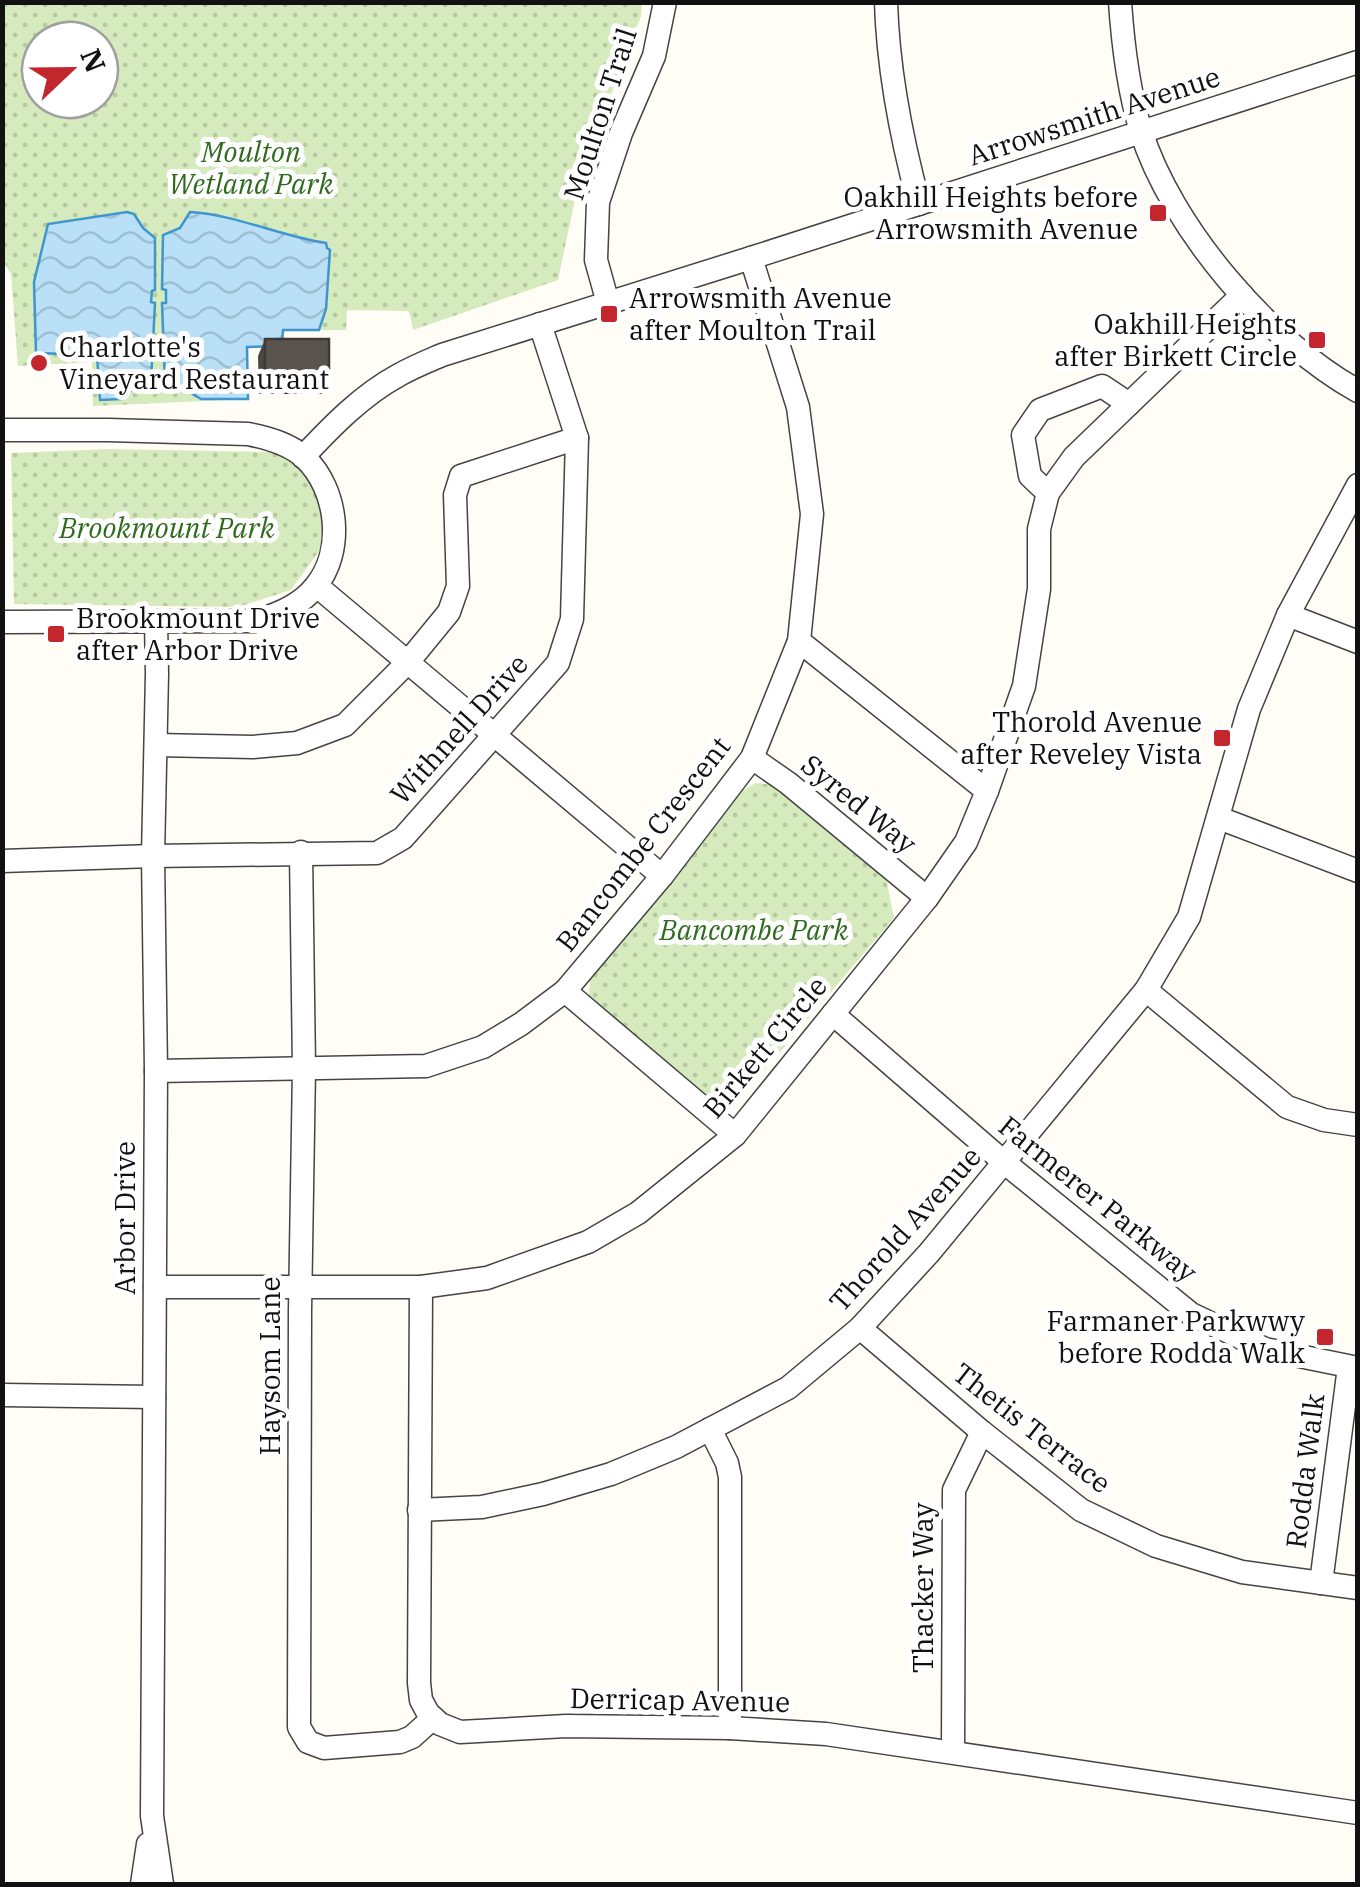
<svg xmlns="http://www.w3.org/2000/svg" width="1360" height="1887" font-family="'IBM Plex Serif',serif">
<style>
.park{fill:url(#park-dots);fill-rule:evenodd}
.water{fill:url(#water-waves);stroke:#3f96cf;stroke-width:2.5}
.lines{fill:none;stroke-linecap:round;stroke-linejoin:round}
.minor-casing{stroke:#444;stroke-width:25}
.minor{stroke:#fff;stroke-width:22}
.wall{fill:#4d4742}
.shaded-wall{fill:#3f3936}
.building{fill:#5a524d;stroke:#3f3936;stroke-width:2.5}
.poi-dot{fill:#c4262e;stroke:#fff;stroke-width:4}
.labels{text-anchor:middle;stroke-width:10;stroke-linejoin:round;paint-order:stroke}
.street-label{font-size:28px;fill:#111;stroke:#fff}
.park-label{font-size:28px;font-style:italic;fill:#2f6b1f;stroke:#fff}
.poi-label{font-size:28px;fill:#111;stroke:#fff;text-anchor:end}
</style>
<defs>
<pattern id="park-dots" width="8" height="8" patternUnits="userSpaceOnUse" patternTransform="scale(2.5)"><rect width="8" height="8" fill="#d5ebbd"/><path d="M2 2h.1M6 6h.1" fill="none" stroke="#b6c8a1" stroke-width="1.8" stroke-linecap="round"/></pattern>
<pattern id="water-waves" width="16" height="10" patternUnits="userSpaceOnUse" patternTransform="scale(2.5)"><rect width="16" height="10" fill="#b9e0f7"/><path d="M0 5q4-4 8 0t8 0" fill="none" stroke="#9ebfd3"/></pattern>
</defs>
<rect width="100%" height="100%" fill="#fffdf5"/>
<!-- park -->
<g class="park">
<path d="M3 3H642L641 16 580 176 558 280 413 330 409 311 347 310 346 330H283L282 346 247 347 248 399 93 406 92 362 18 366 11 274 3 261ZM40 40H100V100H40Z"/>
<polygon points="109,449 273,452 294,462 320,493 324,544 291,590 238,607 14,604 11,453"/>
<polygon points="756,783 775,785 886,878 894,918 739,1100 707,1101 589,998 590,973 740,792"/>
</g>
<!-- water -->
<g class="water">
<polygon points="127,212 134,214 143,228 155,238 155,290 152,291 151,302 155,303 151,382 131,391 121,399 100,400 97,355 36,353 34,282 48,224"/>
<path d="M190 212C237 215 280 236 326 243L327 248 330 250 326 309 319 330H283L282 346 247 347 248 399H201L177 384 165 382 162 303H166V290L162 289 163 235 180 228Z"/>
</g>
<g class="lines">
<defs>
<g id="minor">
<path d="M886 2C888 71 901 137 919 204"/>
<path d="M1120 2C1123 46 1128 89 1141 131 1171 227 1269 342 1358 391"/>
<polyline points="608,303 596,260 598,202 621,133 654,56 665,2"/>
<path d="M2 430H108L248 434C268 438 290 444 305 458 338 490 345 551 315 587 301 605 277 615 255 621L2 622"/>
<path d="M303 457C332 426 362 395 399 375 413 367 428 361 442 355L751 258 1358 62"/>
<polyline points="1048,493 1030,476 1023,435 1040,410 1102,386 1129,404"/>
<polyline points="317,586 662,876"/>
<polyline points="1288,615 1358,642"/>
<polyline points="156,621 157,674 153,856 156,1071 152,1816 162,1884"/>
<polyline points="799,641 987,791"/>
<polyline points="156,745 253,747 297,743 345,725 408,662 449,612 458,586 455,495 461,476 577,438"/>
<polyline points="752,758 788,783 927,898"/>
<polyline points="1219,818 1358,871"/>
<polyline points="301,852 304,1068 300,1311 299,1727 308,1742 324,1748 400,1742 412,1737 433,1718"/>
<polyline points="2,861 153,856 377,853 403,838 558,663 572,619 577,438 540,324"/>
<polyline points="1146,990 1287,1107 1324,1120 1358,1125"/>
<polyline points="565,991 735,1135"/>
<polyline points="833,1014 1005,1163 1191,1314 1265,1349 1358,1368"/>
<polyline points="156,1071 426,1066 483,1047 521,1024 565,991 662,876 752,758 799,641 812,514 798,407 751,258"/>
<polyline points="155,1287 421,1287 487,1278 588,1242 638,1213 735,1135 927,898 966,842 987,791 1024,686 1039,589 1039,529 1048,493 1074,457 1242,295"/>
<polyline points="421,1287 419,1683 421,1700 428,1713 440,1724 460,1732 566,1726 730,1728 826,1734 1358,1813"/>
<polyline points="860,1328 982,1432 1081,1510 1156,1546 1242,1572 1358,1588"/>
<polyline points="2,1395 154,1397"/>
<polyline points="710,1429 727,1463 730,1477 730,1728"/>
<polyline points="419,1510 482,1507 543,1494 611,1474 676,1447 788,1388 860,1328 929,1253 1146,990 1189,917 1249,709 1288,615 1358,485"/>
<polyline points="1321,1583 1349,1367"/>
<polyline points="953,1752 954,1490 982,1432"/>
<polyline points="142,1884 148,1844"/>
</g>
</defs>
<!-- minor casing -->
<use href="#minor" class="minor-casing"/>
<!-- minor -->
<use href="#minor" class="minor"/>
</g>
<!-- wall -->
<polygon class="wall" points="265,339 329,376 322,394 259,394 258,356"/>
<!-- shaded-wall -->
<polygon class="shaded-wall" points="265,376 329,376 322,394 259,394"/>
<!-- building -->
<rect class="building" x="265" y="339" width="64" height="37"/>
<!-- markers -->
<g class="poi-dot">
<rect x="1148" y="203" width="20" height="20" rx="5"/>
<rect x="599" y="304" width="20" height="20" rx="5"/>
<rect x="1307" y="330" width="20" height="20" rx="5"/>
<circle cx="39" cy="363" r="10"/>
<rect x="46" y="624" width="20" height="20" rx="5"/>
<rect x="1212" y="728" width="20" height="20" rx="5"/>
<rect x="1315" y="1327" width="20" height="20" rx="5"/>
</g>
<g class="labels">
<!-- street labels -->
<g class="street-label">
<text transform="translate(600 114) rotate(-72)" y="10">Moulton Trail</text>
<text transform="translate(1094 116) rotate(-18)" y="10">Arrowsmith Avenue</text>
<text transform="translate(459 729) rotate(-48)" y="10">Withnell Drive</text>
<text transform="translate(859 804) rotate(39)" y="10">Syred Way</text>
<text transform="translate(643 844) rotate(-52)" y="10">Bancombe Crescent</text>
<text transform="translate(765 1047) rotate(-50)" y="10">Birkett Circle</text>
<text transform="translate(1098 1199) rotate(39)" y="10">Farmerer Parkway</text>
<text transform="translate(125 1218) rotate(-90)" y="10">Arbor Drive</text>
<text transform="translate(905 1229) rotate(-48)" y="10">Thorold Avenue</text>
<text transform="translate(270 1366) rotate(-90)" y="10">Haysom Lane</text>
<text transform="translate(1032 1428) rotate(38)" y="10">Thetis Terrace</text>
<text transform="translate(1305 1471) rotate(-83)" y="10">Rodda Walk</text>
<text transform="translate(923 1588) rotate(-90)" y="10">Thacker Way</text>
<text transform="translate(680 1700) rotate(1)" y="10">Derricap Avenue</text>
</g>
<!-- park labels -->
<g class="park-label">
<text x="251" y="162">Moulton<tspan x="251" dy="32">Wetland Park</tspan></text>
<text x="167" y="538">Brookmount Park</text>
<text x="754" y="940">Bancombe Park</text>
</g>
<!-- poi labels -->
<g class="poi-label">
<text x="1138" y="207">Oakhill Heights before<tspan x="1138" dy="32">Arrowsmith Avenue</tspan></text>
<text x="629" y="308" text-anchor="start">Arrowsmith Avenue<tspan x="629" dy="32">after Moulton Trail</tspan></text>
<text x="1297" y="334">Oakhill Heights<tspan x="1297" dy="32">after Birkett Circle</tspan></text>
<text x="59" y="357" text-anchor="start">Charlotte's<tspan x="59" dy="32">Vineyard Restaurant</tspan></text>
<text x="76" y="628" text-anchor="start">Brookmount Drive<tspan x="76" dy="32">after Arbor Drive</tspan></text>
<text x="1202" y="732">Thorold Avenue<tspan x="1202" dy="32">after Reveley Vista</tspan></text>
<text x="1305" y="1331">Farmaner Parkwwy<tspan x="1305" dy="32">before Rodda Walk</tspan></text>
</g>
</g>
<!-- border -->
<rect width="1360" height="1887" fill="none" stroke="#111111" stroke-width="10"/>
<!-- north arrow -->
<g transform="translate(70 70) rotate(68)"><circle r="48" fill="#ffffff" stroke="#a0a0a0" stroke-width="2.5"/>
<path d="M0-8L18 38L0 25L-18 38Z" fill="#c4262e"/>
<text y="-15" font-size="28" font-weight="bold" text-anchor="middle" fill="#111111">N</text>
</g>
</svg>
